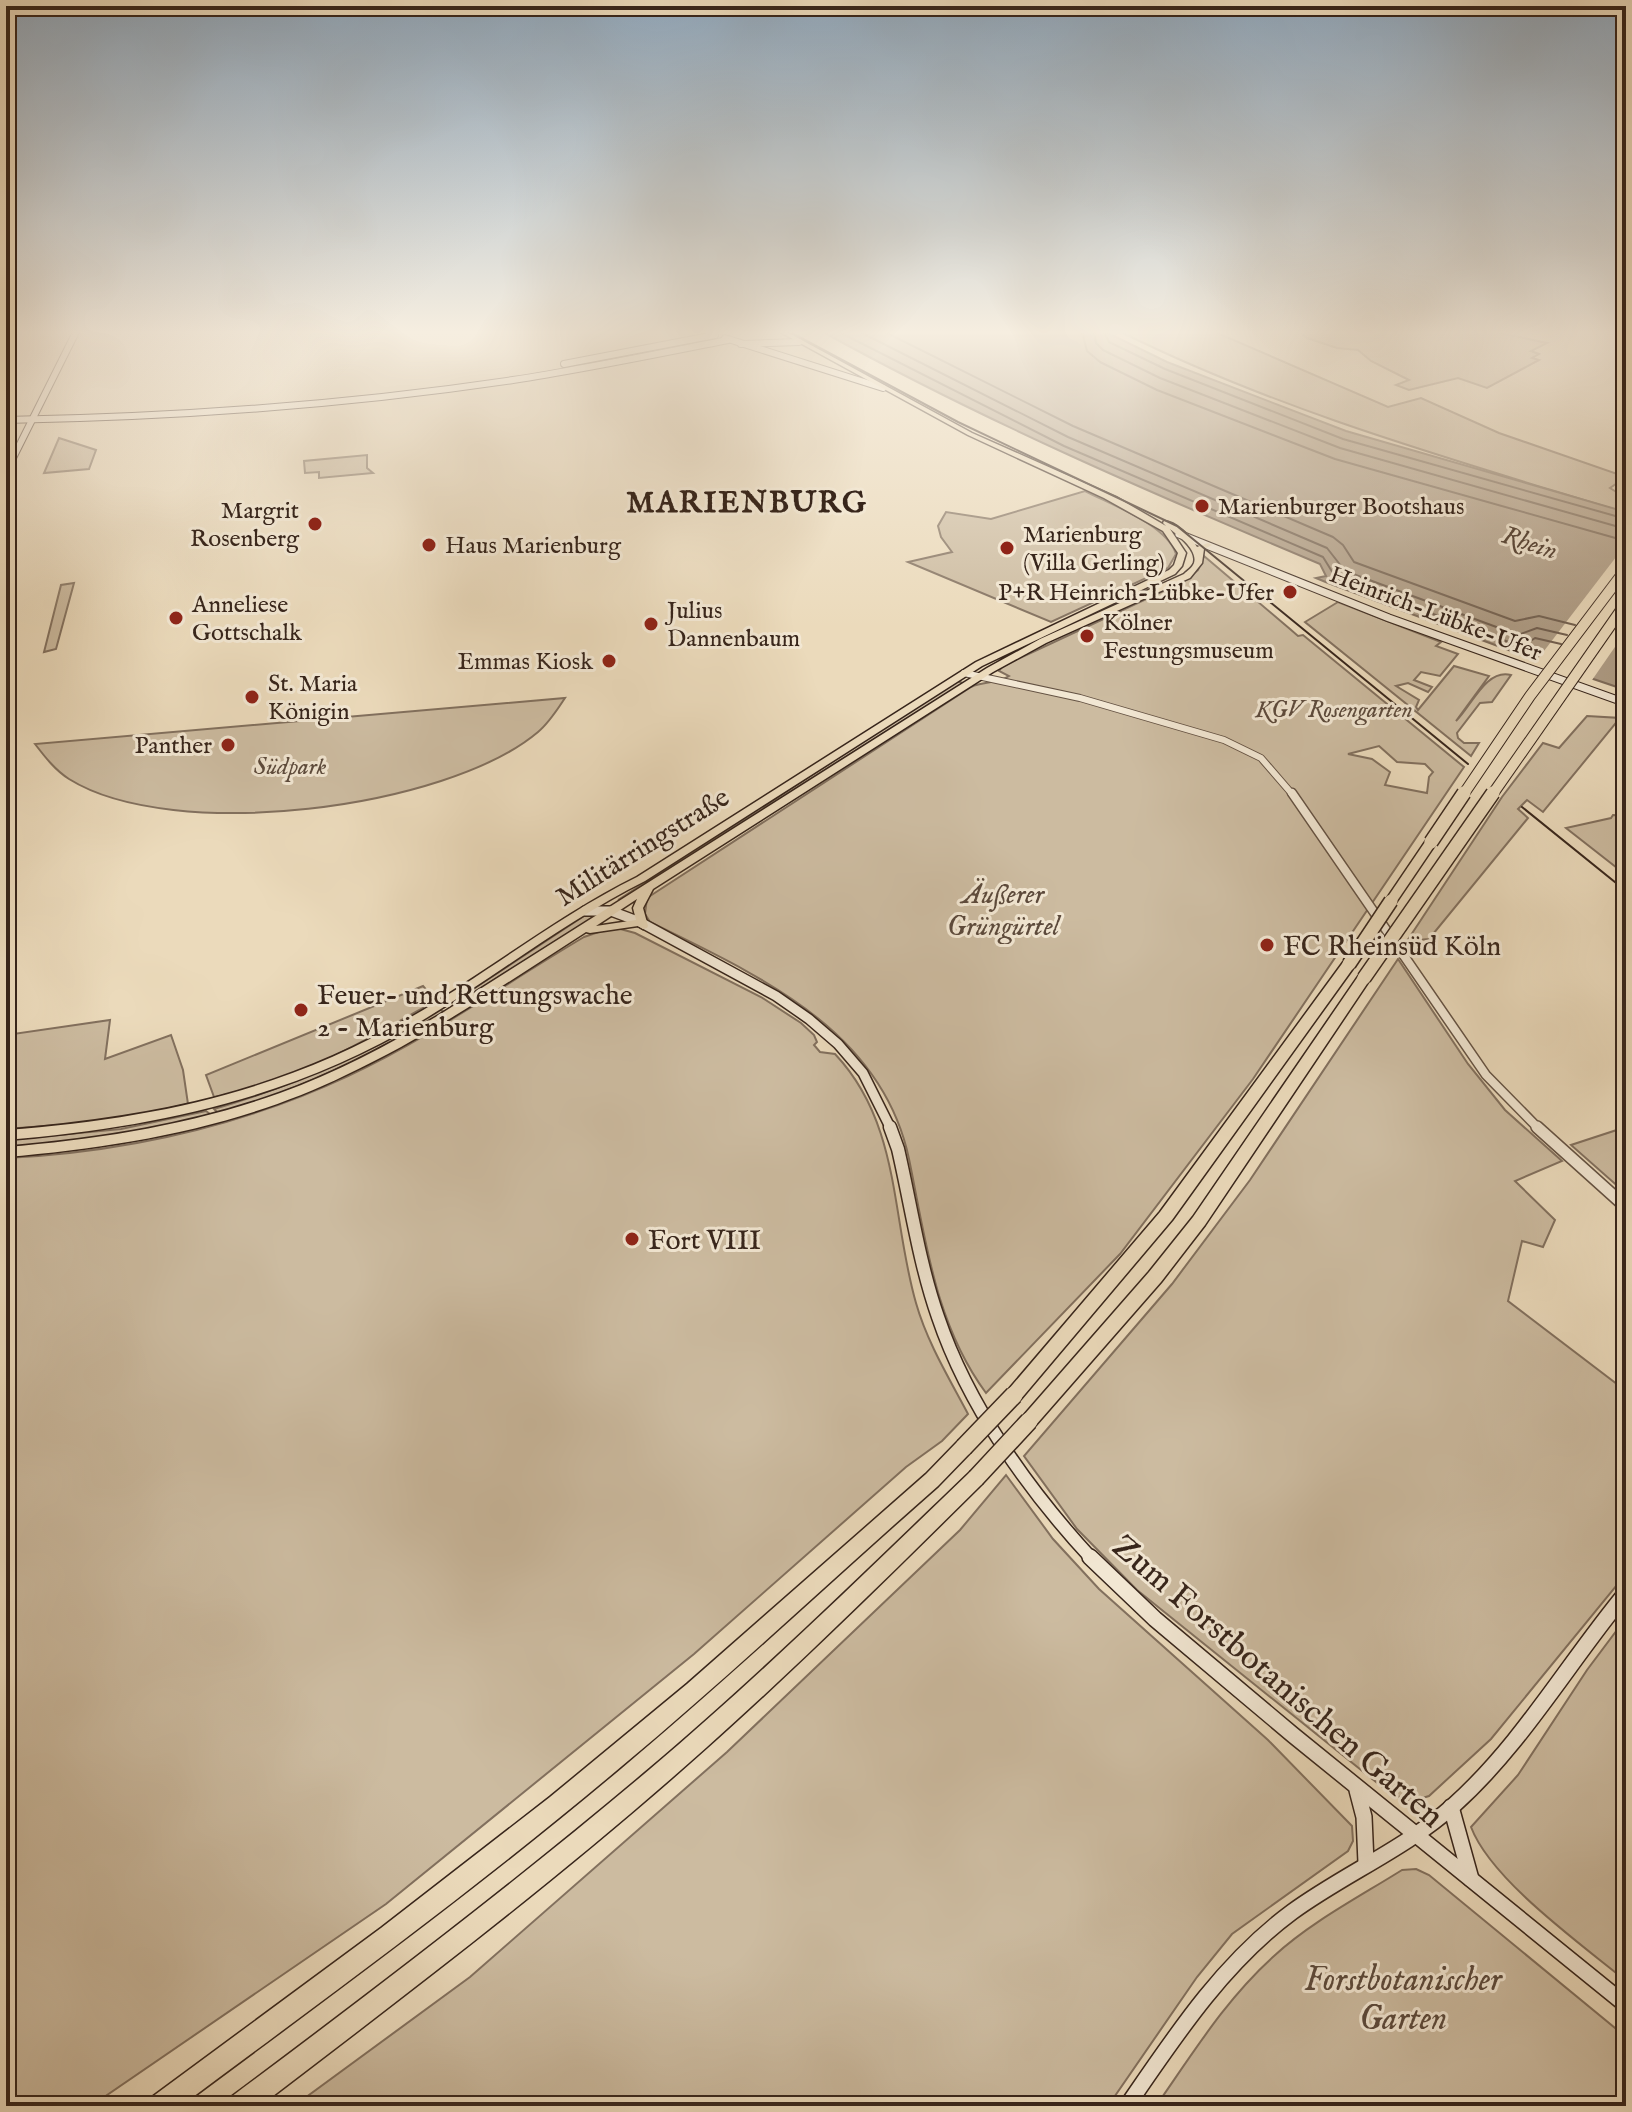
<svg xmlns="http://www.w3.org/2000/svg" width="1632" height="2112" font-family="'IM FELL English',serif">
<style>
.green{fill:#ccbba0;stroke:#82705e;stroke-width:2;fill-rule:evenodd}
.water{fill:#ae9c85;stroke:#7e6c5b;stroke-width:2}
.pier{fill:#ebdabb}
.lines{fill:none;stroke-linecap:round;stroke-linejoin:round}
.shore{stroke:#726050;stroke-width:2}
.tertiary-far2-casing{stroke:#645243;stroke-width:8}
.tertiary-far1-casing{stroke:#645243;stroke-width:11}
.tertiary-casing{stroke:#645243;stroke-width:14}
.secondary-far4-casing{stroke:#37251b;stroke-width:8}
.secondary-far3-casing{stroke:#37251b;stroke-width:9}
.secondary-far2-casing{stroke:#37251b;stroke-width:12}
.secondary-far1-casing{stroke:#37251b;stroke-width:15}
.secondary-casing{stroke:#37251b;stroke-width:18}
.primary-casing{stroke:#37251b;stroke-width:3}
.motorway-casing{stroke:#37251b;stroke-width:3}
.tertiary-far2{stroke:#f2e7d3;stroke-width:6}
.tertiary-far1{stroke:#f2e7d3;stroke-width:8}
.tertiary{stroke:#f2e7d3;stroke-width:11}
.secondary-far4{stroke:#f2e7d3;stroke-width:6}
.secondary-far3{stroke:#f2e7d3;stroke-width:7}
.secondary-far2{stroke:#f2e7d3;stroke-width:9}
.secondary-far1{stroke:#f2e7d3;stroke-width:12}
.secondary{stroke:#f2e7d3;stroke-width:15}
.primary{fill:#ebdabb;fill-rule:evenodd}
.motorway{fill:#ebdabb;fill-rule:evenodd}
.tram{stroke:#37251b;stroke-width:2}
.motorway-bridge-far2-casing{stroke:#37251b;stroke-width:12;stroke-linecap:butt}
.motorway-bridge-far1-casing{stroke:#37251b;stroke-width:16;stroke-linecap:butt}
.motorway-bridge-casing{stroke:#37251b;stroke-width:20;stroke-linecap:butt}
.motorway-bridge-far2{stroke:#ebdabb;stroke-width:10}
.motorway-bridge-far1{stroke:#ebdabb;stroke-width:13}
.motorway-bridge{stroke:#ebdabb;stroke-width:17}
.poi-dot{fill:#8f2418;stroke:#f2e7d3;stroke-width:3}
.labels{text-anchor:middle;stroke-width:6;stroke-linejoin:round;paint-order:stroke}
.far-poi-label{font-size:24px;fill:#37251b;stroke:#f2e7d3;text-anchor:start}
.far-street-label{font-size:24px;fill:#37251b;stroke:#f2e7d3}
.far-park-label{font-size:24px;font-style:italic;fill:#5c4a3c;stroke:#f2e7d3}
.far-water-label{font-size:26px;font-style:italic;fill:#5b493b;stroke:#f2e7d3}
.street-label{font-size:28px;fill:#37251b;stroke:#f2e7d3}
.park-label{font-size:28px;font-style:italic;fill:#5c4a3c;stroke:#f2e7d3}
.poi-label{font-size:28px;fill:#37251b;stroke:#f2e7d3;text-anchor:start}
.far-district-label{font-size:30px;font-weight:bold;letter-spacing:2px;fill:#37251b;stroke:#f2e7d3}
.near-street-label{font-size:34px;fill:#37251b;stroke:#f2e7d3}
.near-park-label{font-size:34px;font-style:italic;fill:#5c4a3c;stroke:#f2e7d3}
</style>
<rect width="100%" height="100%" fill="#ebdabb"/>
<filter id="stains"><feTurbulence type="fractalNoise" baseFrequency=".0025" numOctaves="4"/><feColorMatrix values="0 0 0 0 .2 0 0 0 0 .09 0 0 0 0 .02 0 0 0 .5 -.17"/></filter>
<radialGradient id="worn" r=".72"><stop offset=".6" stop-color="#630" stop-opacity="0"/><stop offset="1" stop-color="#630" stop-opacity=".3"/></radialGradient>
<!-- green -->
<g class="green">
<path d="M1121 332H1215L1388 407 1421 398 1499 433 1626 477 1610 488 1626 498V513C1455 460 1282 412 1121 332Z"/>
<polygon points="1300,332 1495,332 1547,343 1531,351 1539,354 1532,358 1539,360 1487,388 1458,378 1409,390 1396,385 1409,380 1371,361 1358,350 1337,348 1307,338"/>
<polygon points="59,438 96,450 89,469 44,473"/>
<polygon points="367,455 367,468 373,473 319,478 319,472 305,473 304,461"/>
<path d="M1085 491C1112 505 1167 525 1176 554L1168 568 1051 622 908 562 952 552 941 537 938 526 946 512 991 519Z"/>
<path d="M1204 556 1290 629 1298 636 1303 635 1464 767 1253 1079 1120 1254 986 1393C935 1324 926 1241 909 1159 882 1029 757 975 650 922L645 914 647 898 971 687C984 681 997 684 1009 676L999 671 1003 666 1181 583 1198 570ZM1379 746 1397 762 1425 764 1433 772 1429 777 1427 793 1385 785 1390 772 1372 759 1348 754Z"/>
<polygon points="74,583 56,649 44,652 61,585"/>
<path d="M1338 602 1441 642 1436 646 1458 654 1440 676 1421 672 1414 680 1432 687 1428 692 1408 683 1396 686 1419 700 1416 707 1418 710 1454 666 1489 676 1456 721C1471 707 1486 668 1511 675L1492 702 1480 703 1457 733 1458 738 1464 743H1479L1471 756 1305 622Z"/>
<polygon points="957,681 963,683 618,900"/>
<path d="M565 698C557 710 549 723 538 732 447 809 173 844 69 779 55 770 45 757 35 744Z"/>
<polygon points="1587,716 1620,718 1543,812 1527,800 1518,809 1528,818 1429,939 1407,941 1502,797 1543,743 1559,748"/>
<polygon points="1613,815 1626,816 1626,875 1566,828 1611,818"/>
<polygon points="587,914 597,915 470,995 461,997"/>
<path d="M613 927 635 933 761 997 801 1023 814 1035 817 1042 814 1045 820 1052 835 1054C901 1124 891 1217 916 1303 927 1342 949 1378 968 1414L942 1441 906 1467 694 1654 386 1904 91 2106H6V1158C125 1152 239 1127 348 1076 430 1038 506 983 584 937Z"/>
<polygon points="1398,959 1468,1064 1505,1110 1562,1161 1515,1181 1555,1220 1543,1247 1522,1241 1508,1301 1626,1391 1626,1574 1491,1739 1429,1796 1409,1802 1386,1790 1137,1590 1077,1529 1024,1456 1172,1284 1250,1180"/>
<path d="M423 986 430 994 428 1005C368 1039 283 1089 214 1097L206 1075Z"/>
<path d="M437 1008 444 1012C373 1056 300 1088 220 1115L214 1109C294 1086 367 1053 437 1008Z"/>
<polygon points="110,1020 105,1059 171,1035 183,1070 188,1104 110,1121 6,1129 6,1035"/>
<polygon points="206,1111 214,1117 153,1131 6,1148 6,1140 121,1129"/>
<polygon points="1626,1127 1626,1189 1622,1190 1571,1145"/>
<polygon points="1006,1475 1053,1539 1099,1589 1268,1740 1352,1826 1353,1841 1348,1851 1232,1934 1197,1977 1108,2106 294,2106 470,1977 727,1752 960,1530"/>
<path d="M1626 1618V1981C1581 1944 1491 1880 1471 1827L1518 1775 1587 1670Z"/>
<path d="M1416 1869 1429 1875 1626 2037V2106H1156C1193 2053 1226 1999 1274 1956 1311 1922 1359 1897 1402 1870Z"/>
</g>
<!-- water -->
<path class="water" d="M823 332H1106L1167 362 1346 431 1626 512V690L1522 655 1328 583 1316 578 1326 576 1320 564C1151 493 984 421 823 332Z"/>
<!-- pier -->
<polygon class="pier" points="1626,544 1626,631 1590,683 1534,664"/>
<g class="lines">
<!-- shore -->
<g class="shore">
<polyline points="839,332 1064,446 1323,557 1336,578 1522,647 1535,638 1561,644"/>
<polyline points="860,332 1068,437 1327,548 1345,571 1518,635 1537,628 1567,635"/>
<polyline points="885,332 1073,426 1333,537 1343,545 1354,562 1515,621 1539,616 1575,625"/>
<polyline points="1082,332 1087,351 1100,362 1157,390 1335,459 1626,541"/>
<polyline points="1094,332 1096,343 1103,350 1160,378 1340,448 1626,529"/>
<polyline points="1104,332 1109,342 1165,369 1343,439 1626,519"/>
</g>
<defs>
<polyline id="tertiary-far2" points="964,673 1080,698 1224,740 1261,758 1293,795"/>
<polyline id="tertiary-far1" points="1292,793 1486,1075 1539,1129"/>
<polyline id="tertiary" points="1537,1127 1626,1207"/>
<g id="secondary-far4">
<polyline points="725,338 883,388"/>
<polyline points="741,344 799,342"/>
<polyline points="564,364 715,335"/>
<path d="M6 420C176 417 345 405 513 380 585 369 657 354 728 340"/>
<polyline points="6,472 76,332"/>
</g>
<polyline id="secondary-far3" points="1179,534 1389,618 1626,703"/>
<polyline id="secondary-far2" points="585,911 611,911 640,922 776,996 809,1019 838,1044 863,1073 891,1129"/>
<path id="secondary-far1" d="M890 1127 898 1149C911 1205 919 1263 938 1317 968 1406 1029 1491 1092 1559"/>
<g id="secondary">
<polyline points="1090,1557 1155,1619 1293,1735 1626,2005"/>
<polyline points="1357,1790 1364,1817 1366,1863"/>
<polyline points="1451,1807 1471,1879"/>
<path d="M1127 2106C1175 2036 1223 1963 1292 1912 1344 1874 1405 1849 1454 1805 1522 1744 1568 1663 1626 1593"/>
</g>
<path id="primary" d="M780 332H787L972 433 1116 497 1166 526 1163 523 1164 521C1176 522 1191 537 1197 547L1208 543 1212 545 1204 549 1202 563 1190 578 1046 643 993 672 653 889 643 908 648 926 647 928 643 929 638 926 590 933 586 932C508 982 431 1035 346 1075 240 1127 123 1147 6 1157V1147C100 1139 191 1125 280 1093 336 1073 388 1045 439 1015L987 668 1040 639 1184 574C1187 571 1192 568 1194 563 1198 550 1179 536 1170 529L1186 553 1182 566 1175 574 982 666 645 881C567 920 498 975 423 1020 290 1099 158 1127 6 1140V1130C157 1118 278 1093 411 1017 488 973 558 916 637 877L976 662 1169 570 1174 565 1178 553 1163 531 1104 498 968 435ZM637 899 633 908 636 920 596 926Z"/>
<g id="motorway">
<polygon points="1431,838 1437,842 1395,904 1387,904 1385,901 1387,898 1427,839"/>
<polygon points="1349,960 1356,964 1354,967 1172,1220 1020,1400 1014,1402 1008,1400 1005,1395 1008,1390 1160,1212 1344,961"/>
<polygon points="1364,974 1371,978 1369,981 1205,1225 1161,1282 1035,1426 1029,1429 1023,1426 1020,1421 1023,1416 1149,1272 1193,1217 1359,975"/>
<path d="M964 1439 970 1441 973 1447 970 1453 938 1486C832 1579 730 1676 622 1766 480 1886 330 1995 181 2106H149L152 2097 381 1928 550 1797 687 1684 926 1474 958 1441Z"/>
<path d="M976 1470 982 1472 985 1478 982 1484C892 1573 802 1662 707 1747 565 1874 412 1990 260 2106H228L231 2097C373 1991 515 1883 650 1769 761 1675 865 1573 970 1472Z"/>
</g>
</defs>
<!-- tertiary-far2 casing -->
<use href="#tertiary-far2" class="tertiary-far2-casing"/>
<!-- tertiary-far1 casing -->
<use href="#tertiary-far1" class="tertiary-far1-casing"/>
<!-- tertiary casing -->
<use href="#tertiary" class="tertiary-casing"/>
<!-- secondary-far4 casing -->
<use href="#secondary-far4" class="secondary-far4-casing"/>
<!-- secondary-far3 casing -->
<use href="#secondary-far3" class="secondary-far3-casing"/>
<!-- secondary-far2 casing -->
<use href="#secondary-far2" class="secondary-far2-casing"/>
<!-- secondary-far1 casing -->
<use href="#secondary-far1" class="secondary-far1-casing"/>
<!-- secondary casing -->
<use href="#secondary" class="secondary-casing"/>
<!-- primary casing -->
<use href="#primary" class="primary-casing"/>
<!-- motorway casing -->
<use href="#motorway" class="motorway-casing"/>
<!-- tertiary-far2 -->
<use href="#tertiary-far2" class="tertiary-far2"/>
<!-- tertiary-far1 -->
<use href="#tertiary-far1" class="tertiary-far1"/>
<!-- tertiary -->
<use href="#tertiary" class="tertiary"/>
<!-- secondary-far4 -->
<use href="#secondary-far4" class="secondary-far4"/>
<!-- secondary-far3 -->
<use href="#secondary-far3" class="secondary-far3"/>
<!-- secondary-far2 -->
<use href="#secondary-far2" class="secondary-far2"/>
<!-- secondary-far1 -->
<use href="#secondary-far1" class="secondary-far1"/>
<!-- secondary -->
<use href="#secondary" class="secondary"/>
<!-- primary -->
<use href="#primary" class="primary"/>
<!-- motorway -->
<use href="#motorway" class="motorway"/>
<!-- tram -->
<g class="tram">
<polyline points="790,332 958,422 1177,526 1468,764"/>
<polyline points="1522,807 1626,891"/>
</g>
<defs>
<g id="motorway-bridge-far2">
<polyline points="1463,795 1530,696 1626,569"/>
<polyline points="1492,795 1626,603"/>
</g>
<g id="motorway-bridge-far1">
<polyline points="1431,842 1464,793"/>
<polyline points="1349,964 1391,901"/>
<polyline points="1364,978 1493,793"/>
</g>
<g id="motorway-bridge">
<polyline points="964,1447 1014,1395"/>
<polyline points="976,1478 1029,1421"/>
</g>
</defs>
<!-- motorway-bridge-far2 casing -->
<use href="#motorway-bridge-far2" class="motorway-bridge-far2-casing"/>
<!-- motorway-bridge-far1 casing -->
<use href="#motorway-bridge-far1" class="motorway-bridge-far1-casing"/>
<!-- motorway-bridge casing -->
<use href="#motorway-bridge" class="motorway-bridge-casing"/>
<!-- motorway-bridge-far2 -->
<use href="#motorway-bridge-far2" class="motorway-bridge-far2"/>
<!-- motorway-bridge-far1 -->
<use href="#motorway-bridge-far1" class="motorway-bridge-far1"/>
<!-- motorway-bridge -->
<use href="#motorway-bridge" class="motorway-bridge"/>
</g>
<!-- sky -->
<linearGradient id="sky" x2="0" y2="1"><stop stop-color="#91aac0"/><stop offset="0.53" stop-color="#f6eee0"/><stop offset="1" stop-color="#f6eee0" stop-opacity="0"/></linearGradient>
<rect width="1632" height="627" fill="url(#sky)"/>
<!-- markers -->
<g class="poi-dot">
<circle cx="1202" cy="506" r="8"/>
<circle cx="315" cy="524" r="8"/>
<circle cx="429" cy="545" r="8"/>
<circle cx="1007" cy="548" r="8"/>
<circle cx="1290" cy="592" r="8"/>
<circle cx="176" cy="618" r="8"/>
<circle cx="651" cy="624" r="8"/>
<circle cx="1087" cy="636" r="8"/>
<circle cx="609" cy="661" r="8"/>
<circle cx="252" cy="697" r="8"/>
<circle cx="228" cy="745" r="8"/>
<circle cx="1267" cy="945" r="8"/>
<circle cx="301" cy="1010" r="8"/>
<circle cx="632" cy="1239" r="8"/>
</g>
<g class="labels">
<!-- far-poi labels -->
<g class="far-poi-label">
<text x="1218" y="514">Marienburger Bootshaus</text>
<text x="299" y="518" text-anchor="end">Margrit<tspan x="299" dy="28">Rosenberg</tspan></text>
<text x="1023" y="542">Marienburg<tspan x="1023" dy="28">(Villa Gerling)</tspan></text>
<text x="445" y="553">Haus Marienburg</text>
<text x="1274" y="600" text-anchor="end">P+R Heinrich-Lübke-Ufer</text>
<text x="192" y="612">Anneliese<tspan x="192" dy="28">Gottschalk</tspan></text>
<text x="667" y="618">Julius<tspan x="667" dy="28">Dannenbaum</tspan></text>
<text x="1103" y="630">Kölner<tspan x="1103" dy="28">Festungsmuseum</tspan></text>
<text x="593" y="669" text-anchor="end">Emmas Kiosk</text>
<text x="268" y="691">St. Maria<tspan x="268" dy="28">Königin</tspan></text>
<text x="212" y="753" text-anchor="end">Panther</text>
</g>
<!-- far-street labels -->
<g class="far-street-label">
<text transform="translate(1436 613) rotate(21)" y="8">Heinrich-Lübke-Ufer</text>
</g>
<!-- far-park labels -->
<g class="far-park-label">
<text x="1334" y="717">KGV Rosengarten</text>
<text x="290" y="774">Südpark</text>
</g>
<!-- far-water labels -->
<g class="far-water-label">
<text transform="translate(1530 542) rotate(18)" y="9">Rhein</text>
</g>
<!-- street labels -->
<g class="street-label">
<text transform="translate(642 846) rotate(-32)" y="10">Militärringstraße</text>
</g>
<!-- park labels -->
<g class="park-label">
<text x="1003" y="903">Äußerer<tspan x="1003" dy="32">Grüngürtel</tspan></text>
</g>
<!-- poi labels -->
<g class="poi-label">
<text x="1283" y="955">FC Rheinsüd Köln</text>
<text x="317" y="1004">Feuer- und Rettungswache<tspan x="317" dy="32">2 - Marienburg</tspan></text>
<text x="648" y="1249">Fort VIII</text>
</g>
<!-- far-district labels -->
<g class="far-district-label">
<text x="747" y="512">MARIENBURG</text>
</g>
<!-- near-street labels -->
<g class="near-street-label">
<text transform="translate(1279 1680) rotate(41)" y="12">Zum Forstbotanischen Garten</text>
</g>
<!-- near-park labels -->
<g class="near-park-label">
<text x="1403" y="1990">Forstbotanischer<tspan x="1403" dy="39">Garten</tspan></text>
</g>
</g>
<!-- margin -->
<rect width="1632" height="2112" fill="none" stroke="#ebdabb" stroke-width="32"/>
<rect x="8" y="8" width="1616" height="2096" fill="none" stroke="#37251b" stroke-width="4"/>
<rect x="16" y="16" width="1600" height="2080" fill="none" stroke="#37251b" stroke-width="2"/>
<rect width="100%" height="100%" filter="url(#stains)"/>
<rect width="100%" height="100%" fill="url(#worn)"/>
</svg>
